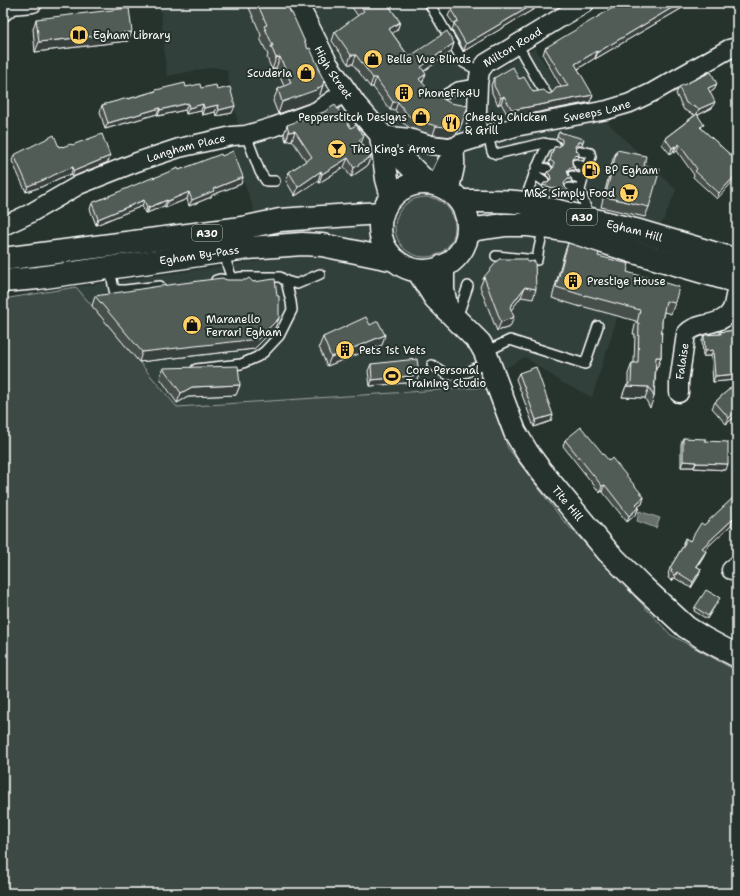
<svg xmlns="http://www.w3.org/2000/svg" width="740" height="896" font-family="'Shantell Sans',sans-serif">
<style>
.built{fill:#333f3a}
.green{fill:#3e4944;stroke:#9ea4a2}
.water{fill:#67706c;stroke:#a4a9a7}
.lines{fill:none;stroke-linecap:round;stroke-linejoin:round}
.lane-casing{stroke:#fff;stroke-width:12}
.street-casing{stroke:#fff;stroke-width:21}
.secondary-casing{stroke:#fff;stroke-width:25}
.primary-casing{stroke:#fff;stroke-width:25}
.lane{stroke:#26332d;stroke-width:9}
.street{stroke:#26332d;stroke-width:18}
.secondary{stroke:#26332d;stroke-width:22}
.primary{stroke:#26332d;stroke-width:22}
.wall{fill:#464f4b;stroke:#fff}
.shaded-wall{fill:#39403d;stroke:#fff}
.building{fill:#515c57;stroke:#fff}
.labels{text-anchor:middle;stroke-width:4;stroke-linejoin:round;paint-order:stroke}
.shield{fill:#26332d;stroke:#bec2c0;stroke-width:1}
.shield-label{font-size:10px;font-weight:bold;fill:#fff}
.poi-label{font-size:11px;fill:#fff;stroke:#26332d;text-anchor:start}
.street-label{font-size:11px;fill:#fff;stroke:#26332d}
</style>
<rect width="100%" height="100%" fill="#26332d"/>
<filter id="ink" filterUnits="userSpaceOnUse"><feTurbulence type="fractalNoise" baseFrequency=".025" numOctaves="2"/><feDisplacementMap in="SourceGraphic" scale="8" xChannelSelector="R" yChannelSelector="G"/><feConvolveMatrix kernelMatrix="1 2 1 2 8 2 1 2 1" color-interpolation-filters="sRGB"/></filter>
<g filter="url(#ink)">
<!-- built -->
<polygon class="built" points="160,3 425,3 459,64 493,73 535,48 558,85 575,81 582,86 594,105 604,119 676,190 663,221 628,267 616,321 592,397 561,382 525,357 506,368 486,387 177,407 76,287 112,282 267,260 252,204 226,133 238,124 227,70 214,67 167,76"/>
<!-- green -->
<g class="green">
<circle cx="425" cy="227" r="30"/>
<polygon points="76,287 177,407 486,387 508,448 562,519 671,635 737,671 737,893 3,893 3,299"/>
</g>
<!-- water -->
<polygon class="water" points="639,511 660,518 656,528 637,521"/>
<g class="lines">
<defs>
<g id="lane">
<polyline points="429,3 464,63 480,71"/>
<polyline points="517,44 538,81 547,95"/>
<polyline points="446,94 458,87 478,84"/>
<polyline points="246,135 260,172 266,181 275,181"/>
<polyline points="488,135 492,152 496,154 535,145 544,143 548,144"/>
<polyline points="580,151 590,153 591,157 586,168 580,190 586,208 583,218"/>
<polyline points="576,164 586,168"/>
<polyline points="537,167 547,169"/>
<polyline points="534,174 544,181"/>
<polyline points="572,176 582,179"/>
<polyline points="569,188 580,190"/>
<path d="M525 203C530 183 538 163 548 144L555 145"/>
<polyline points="225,252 227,264 232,279"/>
<polyline points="496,256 537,260 539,248 544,227"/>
<polyline points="110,268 114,290 125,290 160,286"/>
<polyline points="216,280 220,279 225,280 241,277 280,277 286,281 297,284 320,274"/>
<polyline points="451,315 460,309 468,286"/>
<polyline points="485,352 510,340 585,364 598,326"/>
<polyline points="432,365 448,375 468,372 489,361"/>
<polyline points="196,369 241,364 257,357 264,352 279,336 292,310 291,302 286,281"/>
</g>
<g id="street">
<polyline points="3,12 11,5 33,3"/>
<polyline points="381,135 409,138 431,145 456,148"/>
<path id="s1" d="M476 138 478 84 480 71 486 63 585 3"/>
<polyline points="436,185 447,162 453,156"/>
<path id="s2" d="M449 191C451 183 454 174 455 166 456 157 452 152 459 144L488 135 515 127 607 110 630 103 653 92 729 49 737 47"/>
<path id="s3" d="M3 226 29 214 79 185 137 162 179 148 232 136 246 135 273 127 287 122 317 111 333 100 345 91"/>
<path id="s4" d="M679 393V382L686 334C697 320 723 328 732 309 734 303 735 294 737 287"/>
<polyline points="731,570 737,565"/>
</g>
<g id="secondary">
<path id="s5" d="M296 3 327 65 355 105 402 158 427 183"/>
<polyline points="381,135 387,179 392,197"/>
<polyline points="443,266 443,290 447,310"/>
<path id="s6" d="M418 271 435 298 480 343 485 352 515 432 527 452 541 471 608 552 643 587 686 627 705 639 737 656"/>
</g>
<g id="primary">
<circle cx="424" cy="227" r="44"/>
<path id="s7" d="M460 201C482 201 503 200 525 203L639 231 737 260"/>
<polyline points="468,234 476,229 505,225 528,225 544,227 569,231 634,252 737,282"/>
<polyline points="3,259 242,228 280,220 365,214 382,213"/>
<path id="s8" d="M3 281 38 278 248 248 302 244 322 245 395 260"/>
</g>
</defs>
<!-- lane casing -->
<use href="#lane" class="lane-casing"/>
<!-- street casing -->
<use href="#street" class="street-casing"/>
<!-- secondary casing -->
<use href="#secondary" class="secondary-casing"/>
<!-- primary casing -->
<use href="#primary" class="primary-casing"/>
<!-- lane -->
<use href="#lane" class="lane"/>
<!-- street -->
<use href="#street" class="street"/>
<!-- secondary -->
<use href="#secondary" class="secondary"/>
<!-- primary -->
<use href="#primary" class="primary"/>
</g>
<!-- wall -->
<g class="wall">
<polygon points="247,3 286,3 308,49 319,68 319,70 323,85 319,97 312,102 278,114 273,101 278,89 284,86 276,68 272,70 267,58 268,55 260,38 261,35"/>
<polygon points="349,3 387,3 400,22 397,30 392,33 409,57 454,43 451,52 424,71 422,83 459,131 452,137 433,135 410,128 403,123 395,110 390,110 373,87 370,87 353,64 348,64 332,41 335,32 358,16"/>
<polygon points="456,3 544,3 464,51 452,30 454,24 448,16 451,10 455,7"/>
<polygon points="685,4 684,7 595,59 595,58 578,69 590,102 509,118 501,103 498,105 492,93 491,85 494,78 519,79 533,92 547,93 550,94 553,92 561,87 543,55 545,48"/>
<polygon points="36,19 128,41 35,52 33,29"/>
<polygon points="717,84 714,90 710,92 712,108 698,115 702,129 737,161 717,199 693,177 694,175 677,151 674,153 673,152 670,154 662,144 665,138 695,115 684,110 676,94 679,87"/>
<polygon points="186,87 217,90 232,113 216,116 215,112 202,115 201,111 186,114 185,110 158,116 157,114 105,129 100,112 102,105 128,99 155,91 156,90"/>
<polygon points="287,125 361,144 371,156 367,166 351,177 344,167 319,183 318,181 295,196 286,181 289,172 306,161 292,140 286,141 284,134"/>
<polygon points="559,132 582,145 578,145 576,148 578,158 573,159 572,160 574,170 571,170 568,172 571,182 567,183 565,185 565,187 569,191 567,196 542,188 544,183 548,183 550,181 549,178 546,175 547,172 550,171 553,169 553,167 549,163 554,147 559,147 561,145 560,142 556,139"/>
<polygon points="72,145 108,162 72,177 71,174 60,178 41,187 26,192 12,161 14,155 59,147 62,147"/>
<polygon points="617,150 644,166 649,207 645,217 601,207 613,159"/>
<polygon points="222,156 243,177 241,184 212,195 211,197 189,206 187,199 165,208 164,206 147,213 147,212 145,213 142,206 96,225 90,209 92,203 154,178 179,170"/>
<polygon points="568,243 598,256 627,272 675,303 671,314 664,312 662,321 661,357 657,368 656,368 654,397 650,408 645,398 622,397 626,386 628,385 628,374 632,363 634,363 635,334 633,334 636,321 581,306 581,307 552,298 564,254"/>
<polygon points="484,277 536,289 533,299 521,297 511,310 510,327 497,331 480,287"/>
<polygon points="95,296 279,318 275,328 254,349 139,362 92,306"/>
<polygon points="370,325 382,345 327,366 319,347 323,337"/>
<polygon points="737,330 737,354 736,354 735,380 713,382 711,356 703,356 702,341 704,335 720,334 720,332"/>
<polygon points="371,364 419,375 416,382 370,386 368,371"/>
<polygon points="163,368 240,385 236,395 188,397 177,403 160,378"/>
<polygon points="519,373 551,421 534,427 516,379"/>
<polygon points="737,382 737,415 726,424 712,408 715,402"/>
<polygon points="683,438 705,441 726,470 694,468 694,467 681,467 681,444"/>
<polygon points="565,440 609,461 644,497 642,504 638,506 639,507 636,514 627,522 602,491 600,493 563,446"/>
<polygon points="737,495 737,531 731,525 704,550 706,551 703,557 697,567 701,569 699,575 691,588 675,578 672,581 668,578 669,575 668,574 670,568 683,546 683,544 685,538 690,541 704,525"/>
<polygon points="718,601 707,619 694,611 695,607"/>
<polygon points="737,610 737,626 732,619 734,612"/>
</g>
<!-- shaded-wall -->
<g class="shaded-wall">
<polygon points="536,3 544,3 464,51 466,44"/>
<polygon points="680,3 687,3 685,4 684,7 595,59 598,52"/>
<polygon points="400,22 397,30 386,38 389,29"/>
<polygon points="132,32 128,41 35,52 39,42"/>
<polygon points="454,43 451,52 417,76 421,67"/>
<polygon points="597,51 595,58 573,72 575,64"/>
<polygon points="351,55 356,55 353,64 348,64"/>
<polygon points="280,57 276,68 272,70 276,58"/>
<polygon points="426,74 422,83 419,79"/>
<polygon points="373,78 376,78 373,87 370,87"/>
<polygon points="717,84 714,90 706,94 708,88"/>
<polygon points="323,85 319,97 312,102 278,114 282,102"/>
<polygon points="593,95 590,102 509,118 512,110"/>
<polygon points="504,96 501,103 498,105 501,98"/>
<polygon points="393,102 398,102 395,110 390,110"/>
<polygon points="715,102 712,108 696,116 699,109"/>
<polygon points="188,103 185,110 158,116 160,110"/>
<polygon points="203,104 201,111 186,114 189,108"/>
<polygon points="218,105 215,112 202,115 204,108"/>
<polygon points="235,106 232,113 216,116 219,110"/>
<polygon points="160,108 157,114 105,129 108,123"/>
<polygon points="462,123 459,131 452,137 433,135 436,126"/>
<polygon points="295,131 292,140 286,141 289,132"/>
<polygon points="364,136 360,146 359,140"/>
<polygon points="579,142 583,142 582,145 578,145 574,149 575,146"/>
<polygon points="679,144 677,151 674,153 676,147"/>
<polygon points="675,146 673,152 670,154 672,148"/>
<polygon points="579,155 578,158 573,159 570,162 574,156"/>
<polygon points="110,156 108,162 72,177 74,171"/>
<polygon points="371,156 367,166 351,177 354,168"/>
<polygon points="348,158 344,167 319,183 322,174"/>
<polygon points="73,167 71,174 60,178 41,187 26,192 28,186 62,171"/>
<polygon points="572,167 575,167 574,170 571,170 568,171 566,175 569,168"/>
<polygon points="321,171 318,181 295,196 298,187"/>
<polygon points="737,174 737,177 717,199 719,193"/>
<polygon points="243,177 241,184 212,195 211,197 189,206 192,200 213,189"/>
<polygon points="568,179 572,179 571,182 567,183 563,187 564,183"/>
<polygon points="189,192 187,199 165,208 168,201"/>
<polygon points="144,200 142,206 96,225 98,219"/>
<polygon points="167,200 164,206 147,213 150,207"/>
<polygon points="149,206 147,212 145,213 147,207"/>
<polygon points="525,287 521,297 506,317 510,307"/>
<polygon points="514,317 510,327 497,331 501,322"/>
<polygon points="279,318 275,328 254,349 139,362 142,352"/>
<polygon points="385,335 382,345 327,366 331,357"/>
<polygon points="735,348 737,348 737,354 733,354"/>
<polygon points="713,350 711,356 703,356 705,351"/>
<polygon points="656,357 661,357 657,368 652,368"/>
<polygon points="737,374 735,380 713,382 715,376"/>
<polygon points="419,375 416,382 370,386 372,380"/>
<polygon points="240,385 236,395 188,397 177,403 181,393 192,387"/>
<polygon points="626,386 649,387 645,398 622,397"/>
<polygon points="737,410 737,415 726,424 729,418"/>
<polygon points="553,415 551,421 534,427 536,420"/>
<polygon points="683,461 696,462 694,467 681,467"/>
<polygon points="696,463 728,464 726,470 694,468"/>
<polygon points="605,485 602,491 600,493 602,486"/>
<polygon points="644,497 642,504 633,510 636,504"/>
<polygon points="639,507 636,514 627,522 629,516"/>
<polygon points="733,519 731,525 700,554 702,548"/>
<polygon points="706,551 703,557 693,572 696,566"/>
<polygon points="701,569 699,575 691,588 693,582"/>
<polygon points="677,572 675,578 672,581 674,575"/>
</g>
<!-- building -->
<g class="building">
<polygon points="257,3 286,3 291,13 292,13 308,49 310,48 319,68 318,69 324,80 323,85 316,90 282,102 278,89 291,83 280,57 276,58 271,46 273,46 264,26 267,25"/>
<polygon points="358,3 387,3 400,22 389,29 409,57 447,31 454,43 421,67 426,74 419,79 430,91 450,103 468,106 462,123 455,128 436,126 413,119 407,114 398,102 393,102 376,78 373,78 356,55 351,55 335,32 364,11"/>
<polygon points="456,3 536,3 466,44 454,23 458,21 451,10 458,5"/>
<polygon points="621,3 680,3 598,52 597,51 575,64 593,95 512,110 504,96 501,98 494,86 494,78 513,67 519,79 524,77 533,92 544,90 547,93 550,94 553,92 556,88 568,86 545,48"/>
<polygon points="129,8 132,32 39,42 36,19"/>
<polygon points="711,72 717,84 708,88 715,102 699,109 686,103 679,87"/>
<polygon points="185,83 186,87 200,84 201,88 216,85 217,90 230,87 235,106 219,110 218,105 204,108 203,104 189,108 188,103 160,110 160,108 108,123 102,105 128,98 128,99 156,91 156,90"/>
<polygon points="335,105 351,128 356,125 364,136 359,140 371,156 354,168 348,158 322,174 321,171 298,187 289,172 312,157 295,131 289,132 287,125 324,112"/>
<polygon points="697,114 704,125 700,127 737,161 737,174 719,193 695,171 697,169 679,144 676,147 675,146 672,148 665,138"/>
<polygon points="559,132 584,139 583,142 579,142 575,146 576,150 579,153 579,155 574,156 572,159 572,164 575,167 572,167 569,168 567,171 569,176 572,179 568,179 564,183 565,187 569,191 568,192 543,185 544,183 548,183 551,179 550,175 547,172 550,171 554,167 554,163 550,160 554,147 559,147 562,143 562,139 557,136"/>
<polygon points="102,134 110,156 74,171 73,167 62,171 44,180 28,186 14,155 54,135 59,147 62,146 62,147 71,144 72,145"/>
<polygon points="617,150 646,156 644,166 660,169 649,207 605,197"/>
<polygon points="233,151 243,177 213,189 214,191 192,200 189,192 168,201 167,200 150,207 149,206 147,207 144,200 98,219 92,203 154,177 154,178 178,168 179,170 221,154 222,156"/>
<polygon points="568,243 599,253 598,256 629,264 627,272 679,287 675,303 666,301 662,321 661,357 656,357 654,397 649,387 626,386 631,382 632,363 638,363 639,323 637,323 640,310 585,295 585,296 556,287"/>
<polygon points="499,259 527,259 527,262 535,261 536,289 525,287 510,307 514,317 501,322 484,277"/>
<polygon points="222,278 227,280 246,280 249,278 253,282 275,279 277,296 279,296 279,318 258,339 142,352 95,296 160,286"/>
<polygon points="366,317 370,325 378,321 385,335 331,357 323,337"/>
<polygon points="737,330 737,348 735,348 737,374 715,376 713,350 705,351 704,335 721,334 720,332"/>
<polygon points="417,359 419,375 372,380 371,364"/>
<polygon points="238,366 240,385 192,387 181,393 163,368"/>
<polygon points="536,367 553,415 536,420 519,373"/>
<polygon points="737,382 737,410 729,418 715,402"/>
<polygon points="581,427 609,461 612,458 644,497 636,504 639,507 629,516 605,485 602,486 565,440"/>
<polygon points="683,438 706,439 704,441 728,442 728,464 696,463 696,462 683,461"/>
<polygon points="737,494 737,522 733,519 702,548 706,551 696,566 701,569 693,582 677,572 674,575 671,572 672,569 670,568 685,543 685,538 690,541 701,523 704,525"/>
<polygon points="706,590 720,598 708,616 695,607"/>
<polygon points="737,610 737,616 734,612"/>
</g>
</g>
<!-- icons -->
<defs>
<symbol id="library-disc" viewBox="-11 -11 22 22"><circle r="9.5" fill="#ffd166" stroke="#26332d"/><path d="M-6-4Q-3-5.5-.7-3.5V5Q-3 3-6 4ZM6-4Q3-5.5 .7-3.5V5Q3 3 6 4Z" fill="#111"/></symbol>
<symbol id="shop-disc" viewBox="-11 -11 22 22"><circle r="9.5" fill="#ffd166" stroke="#26332d"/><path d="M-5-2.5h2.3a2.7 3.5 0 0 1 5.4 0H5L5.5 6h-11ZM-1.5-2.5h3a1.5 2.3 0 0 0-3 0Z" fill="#111"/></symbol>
<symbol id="building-disc" viewBox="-11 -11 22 22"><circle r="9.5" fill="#ffd166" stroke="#26332d"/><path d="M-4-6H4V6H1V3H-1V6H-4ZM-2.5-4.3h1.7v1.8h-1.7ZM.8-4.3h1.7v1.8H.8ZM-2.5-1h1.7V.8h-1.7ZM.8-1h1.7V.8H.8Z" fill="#111"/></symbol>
<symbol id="restaurant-disc" viewBox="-11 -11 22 22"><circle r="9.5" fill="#ffd166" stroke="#26332d"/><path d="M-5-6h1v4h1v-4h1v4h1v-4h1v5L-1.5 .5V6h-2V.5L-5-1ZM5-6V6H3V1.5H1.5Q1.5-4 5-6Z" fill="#111"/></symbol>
<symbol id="bar-disc" viewBox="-11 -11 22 22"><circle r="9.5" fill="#ffd166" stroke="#26332d"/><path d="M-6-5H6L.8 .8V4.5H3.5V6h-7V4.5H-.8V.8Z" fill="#111"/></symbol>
<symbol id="fuel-disc" viewBox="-11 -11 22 22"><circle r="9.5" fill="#ffd166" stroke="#26332d"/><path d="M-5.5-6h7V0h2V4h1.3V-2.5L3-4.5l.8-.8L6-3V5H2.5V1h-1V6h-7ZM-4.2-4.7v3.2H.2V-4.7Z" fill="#111"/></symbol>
<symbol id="supermarket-disc" viewBox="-11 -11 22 22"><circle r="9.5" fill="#ffd166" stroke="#26332d"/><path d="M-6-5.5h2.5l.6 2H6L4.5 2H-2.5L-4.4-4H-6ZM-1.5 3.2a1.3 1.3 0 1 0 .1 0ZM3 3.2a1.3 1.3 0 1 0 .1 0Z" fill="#111"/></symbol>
<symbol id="stadium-disc" viewBox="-11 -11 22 22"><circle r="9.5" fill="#ffd166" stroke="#26332d"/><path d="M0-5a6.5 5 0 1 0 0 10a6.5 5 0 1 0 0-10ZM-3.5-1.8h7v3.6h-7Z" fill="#111"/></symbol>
</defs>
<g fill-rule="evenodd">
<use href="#library-disc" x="68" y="24" width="22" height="22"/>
<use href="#shop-disc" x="362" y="48" width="22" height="22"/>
<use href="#shop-disc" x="295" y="62" width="22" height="22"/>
<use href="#building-disc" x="393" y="82" width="22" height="22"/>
<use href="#shop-disc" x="410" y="106" width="22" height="22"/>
<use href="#restaurant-disc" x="440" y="112" width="22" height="22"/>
<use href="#bar-disc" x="326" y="138" width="22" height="22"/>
<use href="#fuel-disc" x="580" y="159" width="22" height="22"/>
<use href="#supermarket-disc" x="618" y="182" width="22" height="22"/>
<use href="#building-disc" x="562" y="270" width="22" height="22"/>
<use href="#shop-disc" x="181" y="314" width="22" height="22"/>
<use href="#building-disc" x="334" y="339" width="22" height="22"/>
<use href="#stadium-disc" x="381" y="365" width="22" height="22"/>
</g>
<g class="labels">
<!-- shield labels -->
<g class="shield">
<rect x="567" y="209" width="30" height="16" rx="3"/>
<rect x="192" y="225" width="30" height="16" rx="3"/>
</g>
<g class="shield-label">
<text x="582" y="221">A30</text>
<text x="207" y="237">A30</text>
</g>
<!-- poi labels -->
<g class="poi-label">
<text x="93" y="39">Egham Library</text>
<text x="387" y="63">Belle Vue Blinds</text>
<text x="292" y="77" text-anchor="end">Scuderia</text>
<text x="418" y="97">PhoneFix4U</text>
<text x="407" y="121" text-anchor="end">Pepperstitch Designs</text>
<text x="465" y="121">Cheeky Chicken<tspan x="465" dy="13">&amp; Grill</tspan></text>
<text x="351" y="153">The King's Arms</text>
<text x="605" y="174">BP Egham</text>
<text x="615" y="197" text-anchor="end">M&amp;S Simply Food</text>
<text x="587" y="285">Prestige House</text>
<text x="206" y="323">Maranello<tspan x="206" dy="13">Ferrari Egham</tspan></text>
<text x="359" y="354">Pets 1st Vets</text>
<text x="406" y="374">Core Personal<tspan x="406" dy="13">Training Studio</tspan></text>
</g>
<!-- street labels -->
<g class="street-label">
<text dy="4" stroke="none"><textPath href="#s1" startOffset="108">Milton Road</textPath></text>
<text dy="4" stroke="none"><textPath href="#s5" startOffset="79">High Street</textPath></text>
<text dy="4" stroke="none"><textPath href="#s2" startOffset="191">Sweeps Lane</textPath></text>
<text dy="4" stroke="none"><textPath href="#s3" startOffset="200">Langham Place</textPath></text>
<text dy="4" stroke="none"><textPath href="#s7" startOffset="178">Egham Hill</textPath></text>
<text dy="4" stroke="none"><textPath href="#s8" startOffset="198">Egham By-Pass</textPath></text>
<text dy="4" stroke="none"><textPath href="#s4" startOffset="32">Falaise</textPath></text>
<text dy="4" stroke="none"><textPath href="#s6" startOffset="280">Tite Hill</textPath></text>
</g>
</g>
<!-- margin -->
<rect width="740" height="896" fill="none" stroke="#26332d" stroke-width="16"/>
<rect x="8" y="8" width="724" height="880" fill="none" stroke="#fff" stroke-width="1.5" filter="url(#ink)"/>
</svg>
